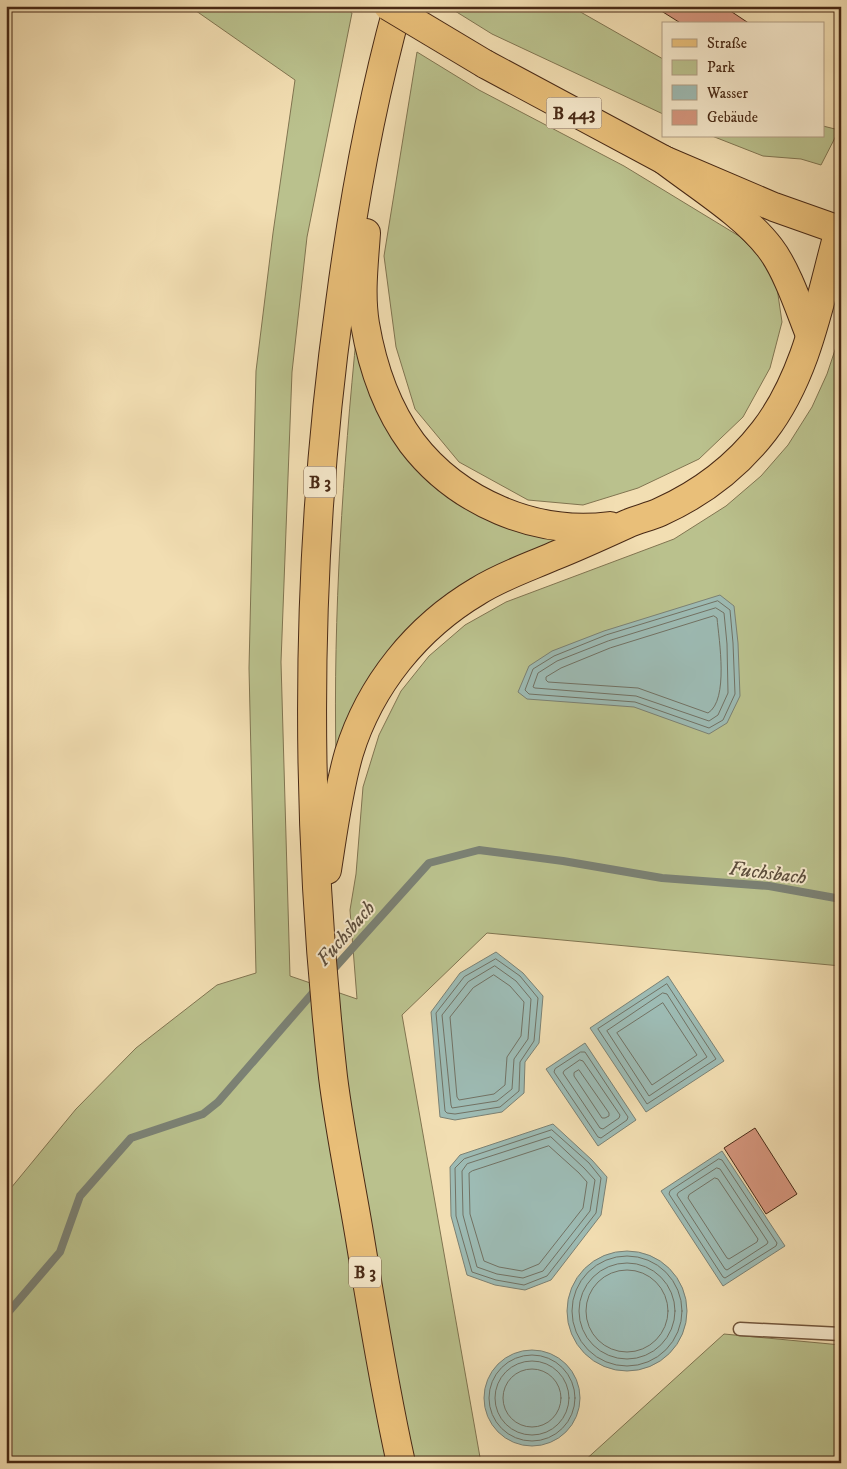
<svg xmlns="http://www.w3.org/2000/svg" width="847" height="1469" font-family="'IM FELL DW Pica',serif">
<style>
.green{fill:#bac18d;stroke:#817551}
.water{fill:#9dbbb4;stroke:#7b8174}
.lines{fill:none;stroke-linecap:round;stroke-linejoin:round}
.shore{stroke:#727264;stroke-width:1}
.stream{stroke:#7b8174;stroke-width:8}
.building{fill:#d6967e;stroke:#482915}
.lane-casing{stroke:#72563c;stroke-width:15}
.primary-casing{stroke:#482915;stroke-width:30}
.highway-casing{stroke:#482915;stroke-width:30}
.lane{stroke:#f7eacd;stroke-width:12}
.primary{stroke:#e9bf79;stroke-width:28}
.highway{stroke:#e9bf79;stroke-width:28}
.primary-bridge-casing{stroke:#482915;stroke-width:30;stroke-linecap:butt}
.primary-bridge{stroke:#e9bf79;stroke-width:28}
.labels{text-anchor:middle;stroke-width:4;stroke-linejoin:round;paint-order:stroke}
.shield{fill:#f7eacd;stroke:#7c634c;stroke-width:1}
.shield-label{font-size:18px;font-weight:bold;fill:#482915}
.water-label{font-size:20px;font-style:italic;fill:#5d4e3d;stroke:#f7eacd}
</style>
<rect width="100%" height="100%" fill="#f2deb2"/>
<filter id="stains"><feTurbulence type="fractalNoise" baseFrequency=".004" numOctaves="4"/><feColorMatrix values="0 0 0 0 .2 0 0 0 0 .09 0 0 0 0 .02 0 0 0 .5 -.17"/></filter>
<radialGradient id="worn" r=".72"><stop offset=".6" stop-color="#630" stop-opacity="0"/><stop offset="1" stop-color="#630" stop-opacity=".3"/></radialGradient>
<!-- green -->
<g class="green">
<polygon points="189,6 342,6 352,13 307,237 292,372 281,662 290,976 357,999 350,910 356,874 363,787 379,735 401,691 429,656 465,625 506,602 674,539 726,506 761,476 788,445 812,407 827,374 841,332 841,966 487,933 402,1015 481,1463 6,1463 6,1194 76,1109 136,1048 217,985 256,973 249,668 256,371 273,233 295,80"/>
<polygon points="447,6 570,6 663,59 663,114 492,34"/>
<polygon points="417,52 479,90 624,166 739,236 758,255 776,281 782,322 770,368 743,417 699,459 638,488 583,505 528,500 459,462 415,409 396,347 384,256"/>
<polygon points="823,126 839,130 821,165 801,159 763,156 712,136 823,136"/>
<path d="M357 329 387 428 406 458 427 481 453 501 488 519 532 535H571L445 597 406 631 374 670 347 720 336 757C333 613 343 471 357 329Z"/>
<polygon points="724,1334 841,1345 841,1463 582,1463"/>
</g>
<!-- water -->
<g class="water">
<polygon points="720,595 734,606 738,643 740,696 727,723 709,734 634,707 527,699 518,692 529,666 552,651 604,631"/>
<polygon points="496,952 523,973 543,996 539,1043 525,1062 524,1093 502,1112 455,1120 440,1117 431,1012 460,973"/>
<polygon points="668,976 724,1061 646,1112 590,1028"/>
<polygon points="585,1043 636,1120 598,1146 546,1069"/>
<polygon points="553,1124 592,1160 607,1177 601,1215 551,1280 525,1290 495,1285 467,1275 451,1216 450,1167 460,1155"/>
<polygon points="722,1151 785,1246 723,1286 661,1191"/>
<circle cx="627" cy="1311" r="60"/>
<circle cx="532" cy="1398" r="48"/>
</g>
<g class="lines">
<!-- shore -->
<g class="shore">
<polygon points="718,601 730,610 733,643 735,694 723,720 709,728 635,702 529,694 525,690 533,669 554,656 606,635"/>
<polygon points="716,608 724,613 727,644 728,693 718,715 709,721 636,696 535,688 533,687 538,673 557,661 608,641"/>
<path d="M714 616 717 618C719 640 729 700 708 713L638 688 548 682 546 680V677L561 668 610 648Z"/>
<polygon points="496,959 520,976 538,998 534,1041 520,1062 519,1091 500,1107 455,1114 447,1113 445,1111 436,1013 464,977"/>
<polygon points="495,966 516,981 531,999 528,1039 514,1059 512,1089 497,1101 452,1108 451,1105 442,1015 468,982"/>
<polygon points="494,975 510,986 524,1002 521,1036 507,1057 505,1085 494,1094 459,1100 457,1097 450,1017 473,988"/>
<polygon points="667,984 716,1059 647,1104 598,1029"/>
<polygon points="663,993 667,994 707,1057 649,1096 607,1031"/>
<polygon points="663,1003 697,1055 652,1085 617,1033"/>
<polygon points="581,1052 585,1052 628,1117 627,1120 601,1138 598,1137 554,1072 555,1069"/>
<polygon points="580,1060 583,1061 620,1115 619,1118 603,1129 600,1128 563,1073 564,1071"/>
<polygon points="579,1070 609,1113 609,1116 605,1118 602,1118 574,1076 574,1073"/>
<polygon points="552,1130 589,1163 601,1178 596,1213 547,1276 524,1285 496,1280 472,1272 456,1216 455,1168 464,1159"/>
<polygon points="551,1137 584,1168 595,1180 590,1211 543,1271 523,1278 497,1274 477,1267 463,1215 462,1171 467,1164"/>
<polygon points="549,1146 579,1173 587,1182 583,1208 539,1264 522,1271 499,1267 484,1261 470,1214 469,1173 472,1171"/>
<polygon points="719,1159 722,1160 777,1243 776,1246 725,1278 723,1277 669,1194 670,1191"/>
<polygon points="717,1168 720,1169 768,1242 767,1244 727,1270 725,1269 677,1195 678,1193"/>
<polygon points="715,1178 718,1179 758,1239 757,1242 729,1259 727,1258 688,1198 689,1195"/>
<circle cx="627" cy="1311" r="55"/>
<circle cx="627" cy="1311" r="48"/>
<circle cx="627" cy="1311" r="41"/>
<circle cx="532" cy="1398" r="43"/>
<circle cx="532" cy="1398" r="37"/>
<circle cx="532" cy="1398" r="29"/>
</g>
<!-- stream -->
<g class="stream">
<polyline points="330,973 429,863 479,850 563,861 662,878 769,886 841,899"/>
<polyline points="6,1315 60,1252 80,1196 131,1138 203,1114 218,1102 317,988"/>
</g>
</g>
<!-- building -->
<g class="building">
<polygon points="723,6 750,24 682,24 655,7"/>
<polygon points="755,1128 797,1194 766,1214 724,1148"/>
</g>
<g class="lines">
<defs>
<polyline id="lane" points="740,1329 841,1334"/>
<polyline id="primary" points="485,64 664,160 774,207 839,230"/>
<g id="highway">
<path d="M398 6C371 104 353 204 340 303 304 560 304 819 333 1077 340 1133 352 1189 361 1245 373 1318 385 1391 401 1463"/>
<path d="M664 160C698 186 745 215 770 248 787 270 800 310 810 335"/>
<path d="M366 233C364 263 360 294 365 324 372 365 387 409 412 443 457 502 536 536 610 526"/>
<path d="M327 870C333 832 338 791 349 753 370 685 417 627 478 591 502 576 529 567 554 556 579 546 603 535 627 524 638 519 649 517 660 512 700 494 737 466 764 431 808 374 820 298 839 230"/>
</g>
</defs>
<!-- lane casing -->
<use href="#lane" class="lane-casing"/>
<!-- primary casing -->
<use href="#primary" class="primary-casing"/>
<!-- highway casing -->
<use href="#highway" class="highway-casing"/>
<!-- lane -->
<use href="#lane" class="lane"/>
<!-- primary -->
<use href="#primary" class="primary"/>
<!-- highway -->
<use href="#highway" class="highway"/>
<defs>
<polyline id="primary-bridge" points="388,6 485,64"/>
</defs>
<!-- primary-bridge casing -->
<use href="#primary-bridge" class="primary-bridge-casing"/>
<!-- primary-bridge -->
<use href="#primary-bridge" class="primary-bridge"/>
</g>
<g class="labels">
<!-- shield labels -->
<g class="shield">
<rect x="546.5" y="97.5" width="55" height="31" rx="4"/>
<rect x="304" y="466.5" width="32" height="31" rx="4"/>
<rect x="349" y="1256.5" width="32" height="31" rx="4"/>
</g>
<g class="shield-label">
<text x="574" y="119">B 443</text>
<text x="320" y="488">B 3</text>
<text x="365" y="1278">B 3</text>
</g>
<!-- water labels -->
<g class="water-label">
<text transform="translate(768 872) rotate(7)" y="7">Fuchsbach</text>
<text transform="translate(345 933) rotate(-49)" y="7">Fuchsbach</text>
</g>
</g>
<!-- margin -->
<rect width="847" height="1469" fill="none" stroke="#f2deb2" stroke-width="25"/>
<rect x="8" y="8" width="832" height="1454" fill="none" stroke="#482915" stroke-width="2.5"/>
<rect x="12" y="12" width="822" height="1444" fill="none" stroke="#482915"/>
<!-- legend -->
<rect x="662" y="22" width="162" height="115" fill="#f7eacd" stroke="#b19d83"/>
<rect x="672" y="39" width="25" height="8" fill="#e9bf79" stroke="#b19d83"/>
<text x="707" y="48" font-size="15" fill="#482915">Straße</text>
<rect x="672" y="60" width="25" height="15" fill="#bac18d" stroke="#b19d83"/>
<text x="707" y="72" font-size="15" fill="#482915">Park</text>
<rect x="672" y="85" width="25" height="15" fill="#9dbbb4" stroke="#b19d83"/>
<text x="707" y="98" font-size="15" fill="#482915">Wasser</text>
<rect x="672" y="110" width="25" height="15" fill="#d6967e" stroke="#b19d83"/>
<text x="707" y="122" font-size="15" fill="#482915">Gebäude</text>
<rect width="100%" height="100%" filter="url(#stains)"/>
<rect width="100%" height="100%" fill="url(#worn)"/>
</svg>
